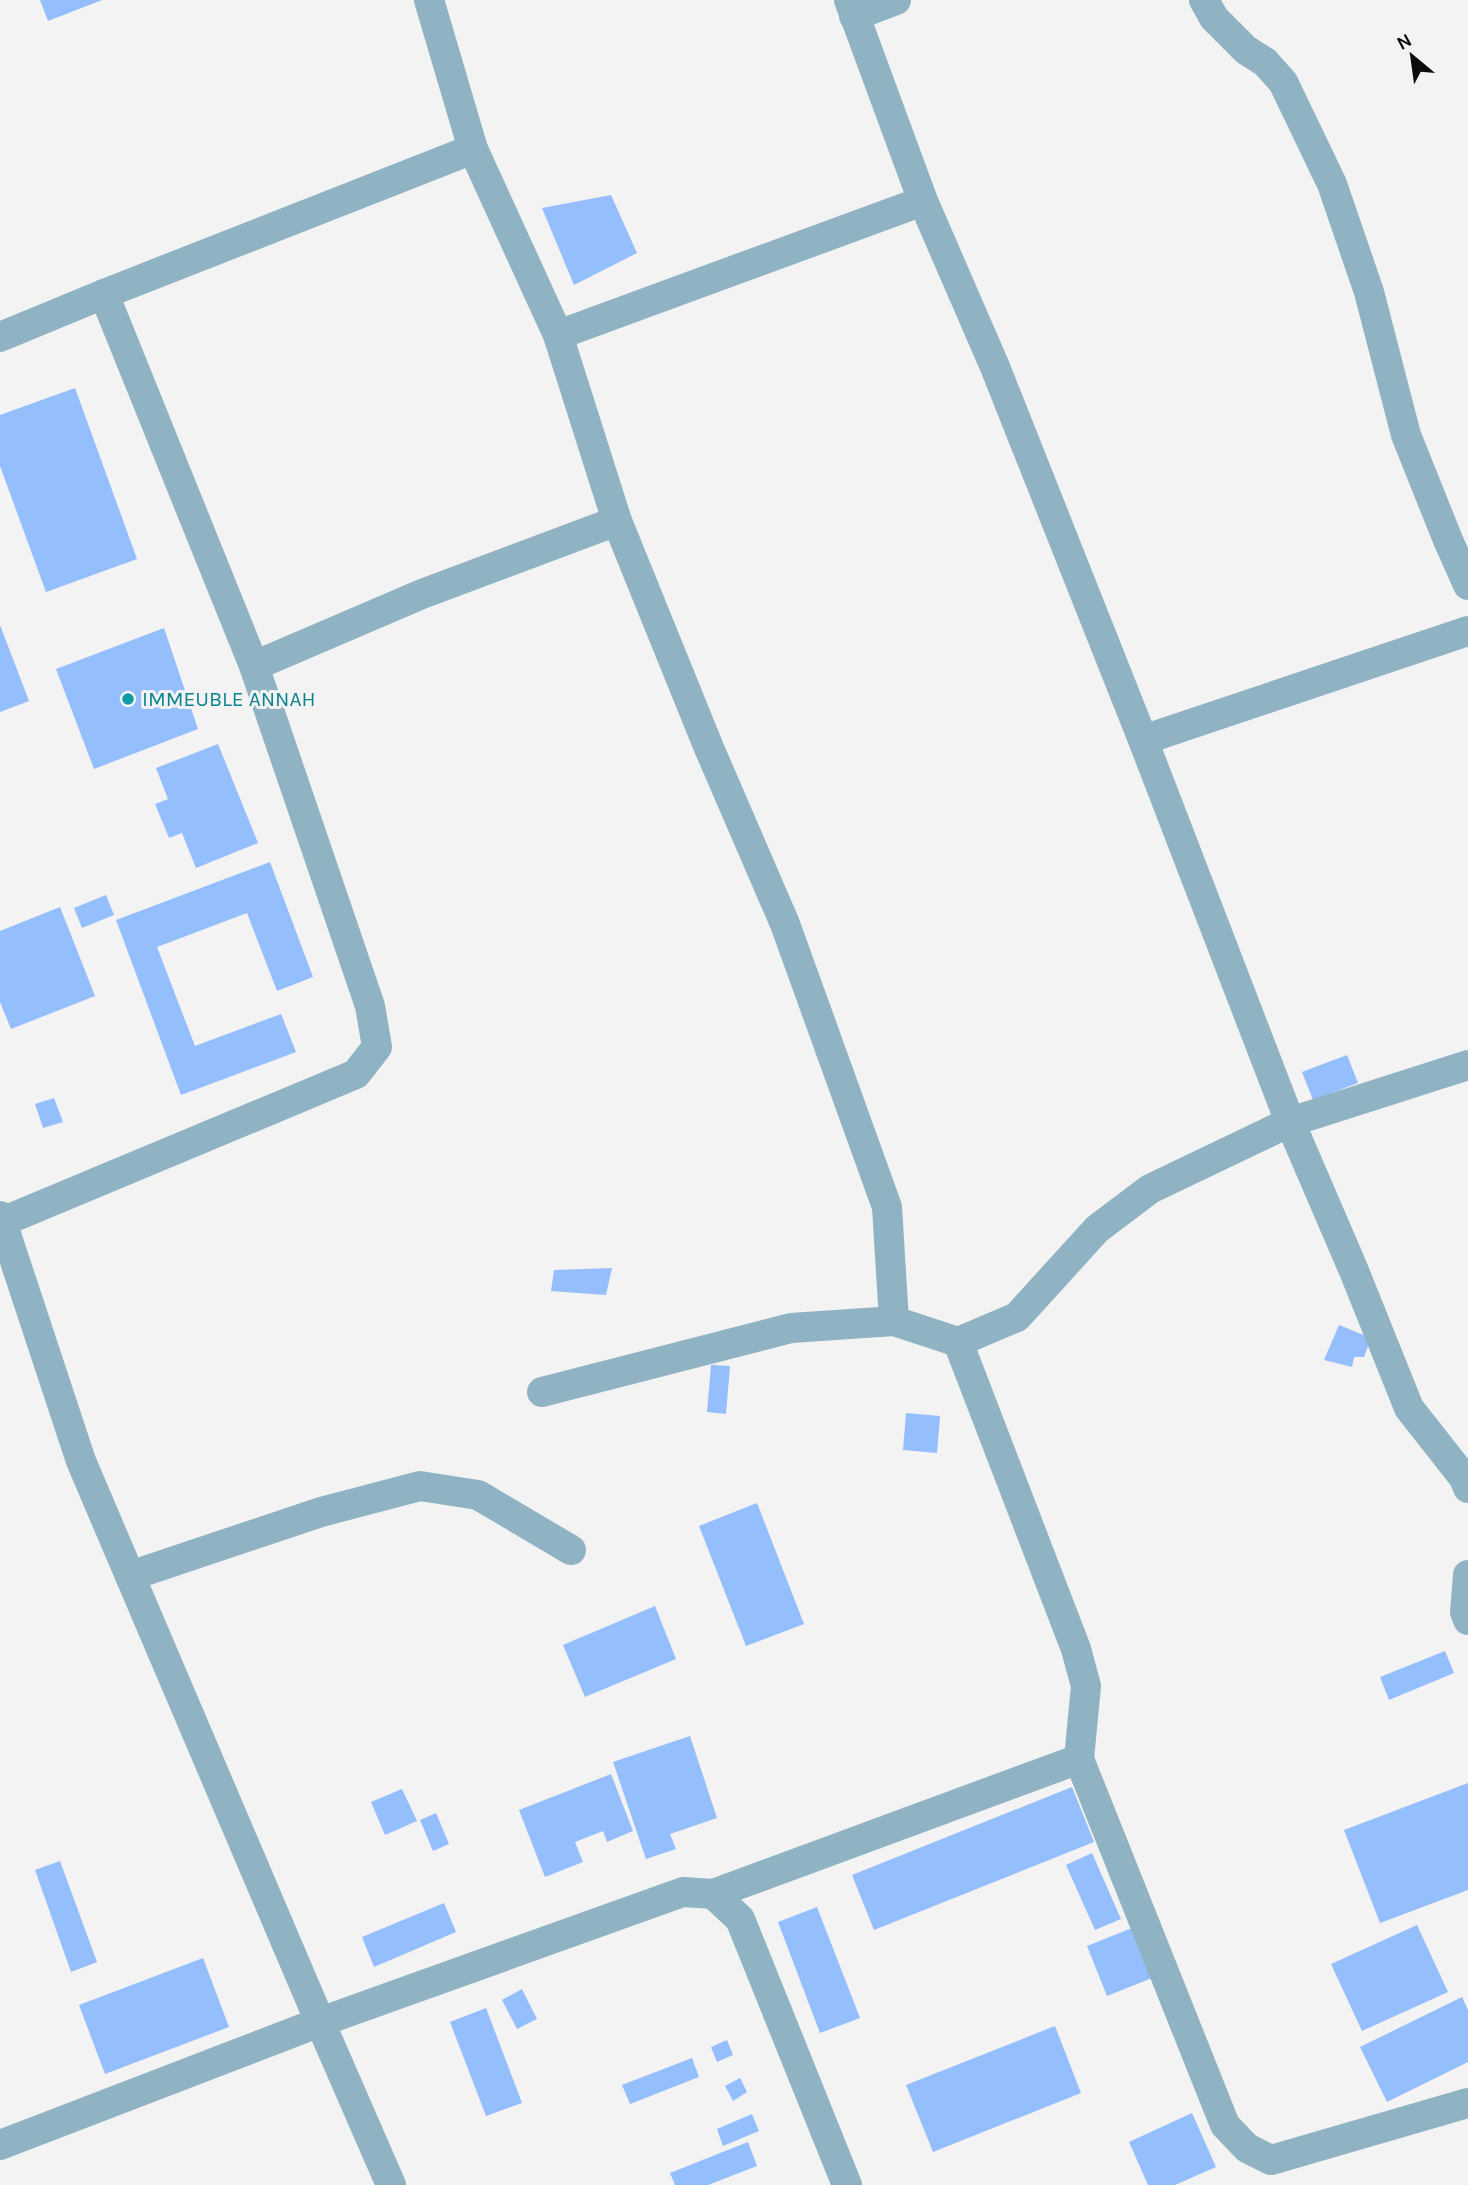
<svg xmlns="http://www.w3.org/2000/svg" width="1468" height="2185" font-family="Karla,sans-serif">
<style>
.building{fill:#95befc}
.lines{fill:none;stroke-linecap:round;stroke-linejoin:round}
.minor{stroke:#8fb3c2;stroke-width:30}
.culture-dot{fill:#0f9aa8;stroke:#f3f3f4;stroke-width:2.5}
.labels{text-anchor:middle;stroke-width:6;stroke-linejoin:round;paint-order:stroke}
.culture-label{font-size:21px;fill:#0d838f;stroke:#f3f3f4;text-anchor:start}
</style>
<rect width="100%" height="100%" fill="#f3f3f4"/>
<!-- building -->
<g class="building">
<polygon points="40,0 102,0 48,21"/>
<polygon points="611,195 637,253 574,285 542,208"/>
<polygon points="75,388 137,559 46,592 0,466 0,415"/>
<polygon points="0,625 29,701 0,712"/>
<polygon points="164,628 198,729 94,769 56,669"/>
<polygon points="218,744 258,843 196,868 182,833 169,838 155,804 168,799 156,768"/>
<polygon points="270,862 313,977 277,991 247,913 157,947 195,1046 281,1014 296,1052 181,1095 116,920"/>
<polygon points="106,895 114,915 82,928 74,908"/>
<polygon points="60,907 95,996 11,1029 0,1002 0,931"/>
<polygon points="1347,1055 1358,1083 1313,1100 1302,1072"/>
<polygon points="54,1098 63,1122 43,1128 35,1104"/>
<polygon points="612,1268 606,1295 551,1291 554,1270"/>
<polygon points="1339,1325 1371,1338 1364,1357 1354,1357 1352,1367 1324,1360"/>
<polygon points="711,1365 730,1366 726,1414 707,1412"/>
<polygon points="906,1413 940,1416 937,1453 903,1450"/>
<polygon points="757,1503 804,1624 746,1646 699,1526"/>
<polygon points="655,1606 676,1659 585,1697 563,1645"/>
<polygon points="1445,1651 1454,1673 1389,1700 1380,1677"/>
<polygon points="690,1736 717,1818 670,1834 676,1849 646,1859 613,1762"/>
<polygon points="611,1774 633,1831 607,1842 603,1831 575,1842 583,1862 545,1877 519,1810"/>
<polygon points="1468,1783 1468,1890 1380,1923 1344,1830"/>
<polygon points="1072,1787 1094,1842 874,1930 852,1875"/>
<polygon points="402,1789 417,1821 385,1835 371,1802"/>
<polygon points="436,1813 449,1844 433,1851 420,1820"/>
<polygon points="1092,1853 1121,1919 1095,1930 1066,1865"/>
<polygon points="60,1861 97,1962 71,1972 35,1870"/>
<polygon points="444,1903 456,1932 374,1967 362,1937"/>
<polygon points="817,1907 860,2018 820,2033 778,1922"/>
<polygon points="1417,1925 1448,1992 1362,2031 1331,1964"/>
<polygon points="1132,1928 1152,1978 1107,1996 1087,1946"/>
<polygon points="203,1958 229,2027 105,2074 79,2005"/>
<polygon points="522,1989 537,2019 517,2029 502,2000"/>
<polygon points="1462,1997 1468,2010 1468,2062 1387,2102 1360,2047"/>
<polygon points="486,2008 522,2103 486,2116 450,2022"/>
<polygon points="1055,2026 1081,2093 933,2152 906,2085"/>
<polygon points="727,2040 733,2055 717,2062 711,2047"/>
<polygon points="692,2058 699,2077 630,2104 622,2085"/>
<polygon points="740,2078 747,2092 733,2101 725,2086"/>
<polygon points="1192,2113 1216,2167 1175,2185 1148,2185 1129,2142"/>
<polygon points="752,2114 759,2131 723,2146 717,2129"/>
<polygon points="748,2142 757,2166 708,2185 675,2185 670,2173"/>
</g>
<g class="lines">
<!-- minor -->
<g class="minor">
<polyline points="849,0 923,201 995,367 1143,740 1290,1122 1354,1271 1409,1408 1464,1478 1468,1488"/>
<polyline points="1204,0 1214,18 1246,50 1265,62 1283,82 1332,184 1369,292 1406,435 1448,540 1468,585"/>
<polyline points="854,16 896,0"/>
<polyline points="473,149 558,335 923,201"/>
<polyline points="558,335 617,521"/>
<polyline points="0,337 104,294 473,149 429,0"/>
<polyline points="254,666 422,594 617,521 709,748 785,924 887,1207 894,1321"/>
<polyline points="1143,740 1468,631"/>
<polyline points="0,1216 81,1461 320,2022 391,2185"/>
<polyline points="2,1222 356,1074 377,1047 370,1006 254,666 104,294"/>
<polyline points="958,1342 1076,1649 1086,1686 1079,1759"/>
<polyline points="542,1392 791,1328 894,1321 958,1342 1017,1317 1097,1229 1150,1189 1290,1122 1468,1065"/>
<polyline points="1468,1575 1465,1612 1468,1620"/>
<polyline points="130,1576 321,1512 420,1486 478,1495 571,1550"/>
<polyline points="713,1894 1079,1759 1225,2125 1247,2148 1271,2160 1468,2103"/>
<polyline points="0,2145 320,2022 683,1892 713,1894 740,1919 847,2185"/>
</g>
</g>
<!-- markers -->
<circle class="culture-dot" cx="128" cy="699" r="7"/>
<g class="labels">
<!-- culture labels -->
<g class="culture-label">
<text x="142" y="706">IMMEUBLE ANNAH</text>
</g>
</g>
<!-- north arrow -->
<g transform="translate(1412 56) rotate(331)" stroke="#f3f3f4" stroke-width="5" paint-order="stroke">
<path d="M0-5L12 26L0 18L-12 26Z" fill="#0c0c0c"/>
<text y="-10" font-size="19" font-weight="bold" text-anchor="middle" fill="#0c0c0c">N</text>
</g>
</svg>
